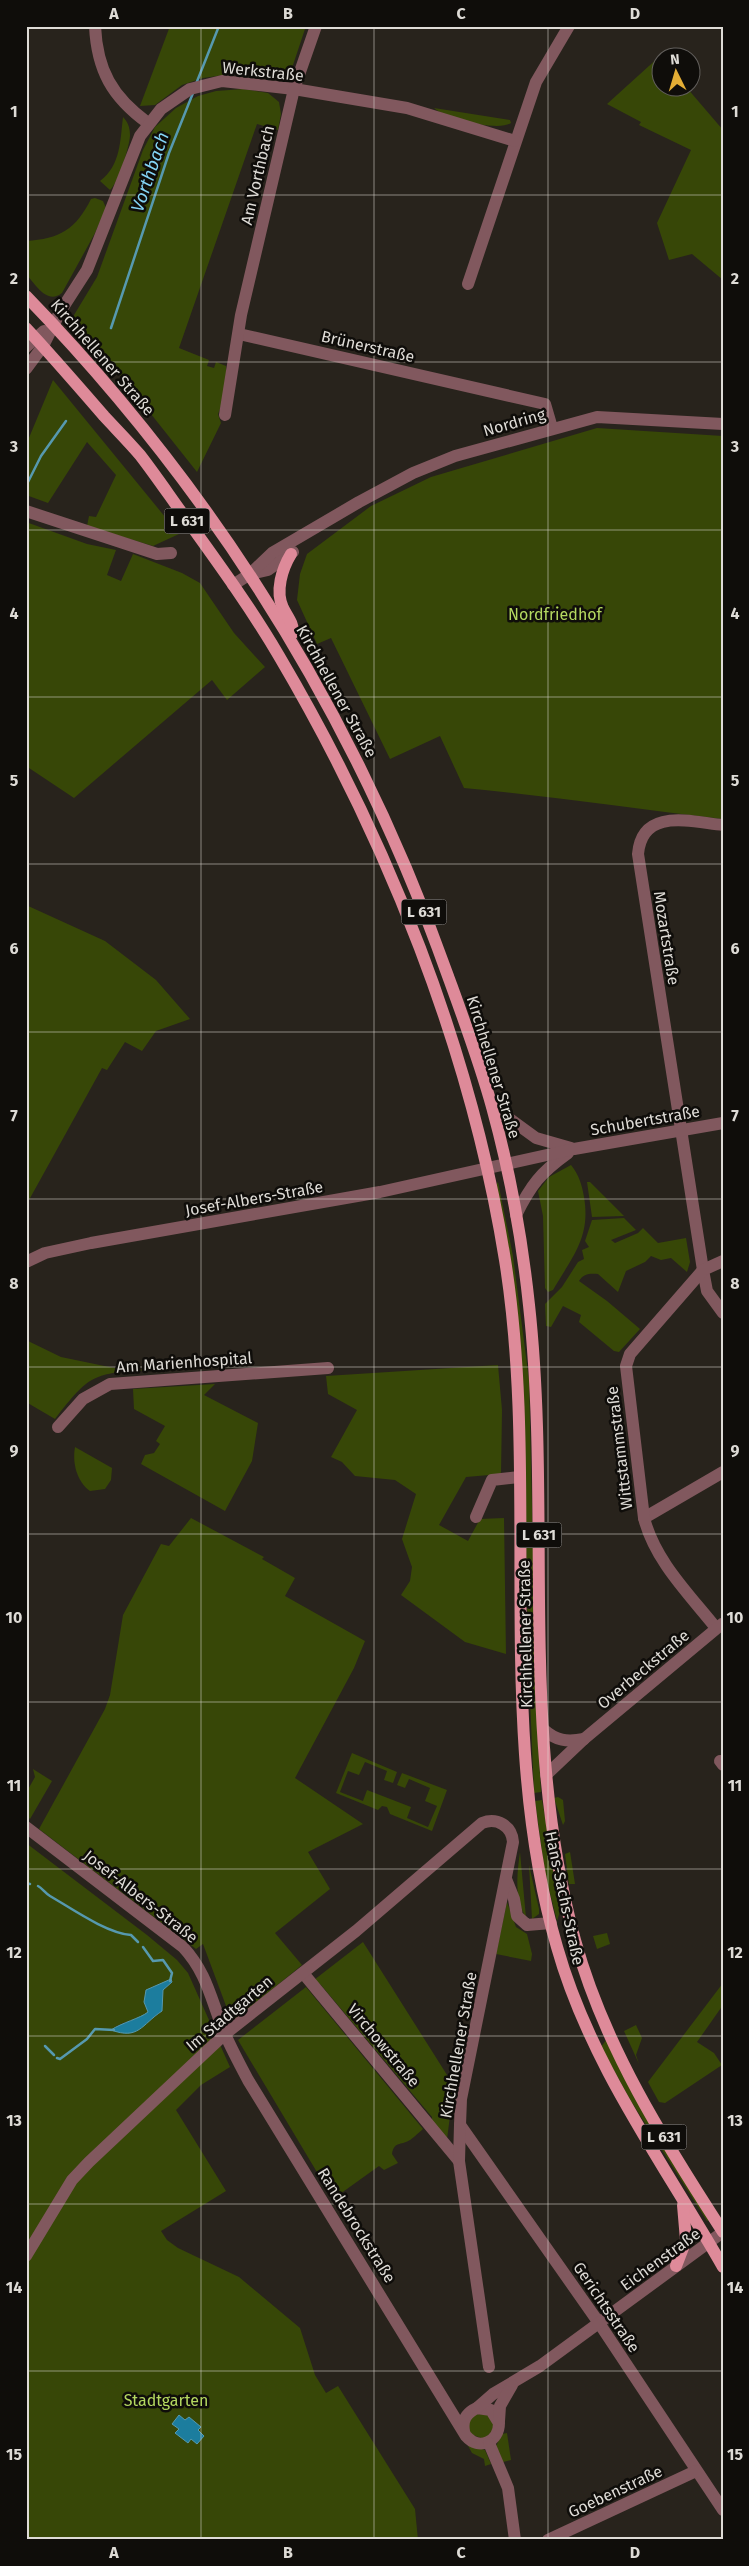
<svg xmlns="http://www.w3.org/2000/svg" width="749" height="2566" font-family="'Fira Sans',sans-serif">
<style>
.green{fill:#374707;fill-rule:evenodd}
.water{fill:#1c7d9e;stroke:#5699af}
.lines{fill:none;stroke-linecap:round;stroke-linejoin:round}
.stream{stroke:#5699af;stroke-width:2.5}
.minor{stroke:#81585e;stroke-width:12}
.major{stroke:#de8a99;stroke-width:12}
.grid{fill:none;stroke:#dedbd6;stroke-width:1;stroke-opacity:0.55}
.labels{text-anchor:middle;stroke-width:5;stroke-linejoin:round;paint-order:stroke}
.shield{fill:#0f0d0a;stroke:#a09d99;stroke-width:1}
.shield-label{font-size:15px;font-weight:bold;fill:#dedbd6}
.street-label{font-size:16px;fill:#dedbd6;stroke:#0f0d0a}
.park-label{font-size:16px;fill:#b4d860;stroke:#0f0d0a}
.water-label{font-size:18px;font-style:italic;fill:#84d4f5;stroke:#0f0d0a}
.neatline{fill:none;stroke:#dedbd6;stroke-width:2}
.grid-label{font-size:16px;text-anchor:middle;font-weight:bold;fill:#dedbd6}
</style>
<rect width="100%" height="100%" fill="#28231c"/>
<!-- green -->
<g class="green">
<polygon points="170,26 306,26 292,68 281,77 245,72 203,78 182,85 155,105 140,106"/>
<polygon points="660,56 662,88 687,88 723,130 723,280 692,254 669,260 657,223 691,150 639,125 641,122 607,104"/>
<polygon points="243,89 268,93 279,102 281,114 278,130 257,124 179,348 209,360 207,366 214,368 216,362 226,366 226,394 218,414 221,423 197,472 120,375 71,320 97,277 143,150 155,127 176,108 198,96 216,91"/>
<path d="M434 108 510 120 511 123C498 132 444 118 434 108Z"/>
<path d="M123 117C128 122 130 128 130 135 130 145 118 184 110 190L100 181C121 165 120 141 123 117Z"/>
<path d="M95 198 103 201 106 208 95 233 62 293C47 305 36 285 26 274V241C60 239 76 229 91 199Z"/>
<polygon points="53,380 179,534 153,546 87,526 89,516 96,517 116,475 87,442 48,503 26,495 26,445"/>
<path d="M597 428 723 436V819C636 809 550 796 464 788L440 736 390 759 331 638 317 644 297 600 300 574 307 554 371 506 431 477Z"/>
<polygon points="26,522 87,544 116,550 107,575 121,581 133,554 182,573 200,583 234,633 265,667 227,700 212,680 74,798 29,768 26,773"/>
<polygon points="26,905 105,941 156,980 190,1019 156,1031 142,1051 125,1042 107,1070 102,1068 29,1200 26,1215"/>
<path d="M571 1165C579 1175 582 1185 584 1197 591 1238 572 1257 553 1290L548 1292 545 1288 543 1216 538 1191 549 1177Z"/>
<polygon points="498,1182 513,1256 529,1380 537,1721 541,1792 534,1793 528,1652 523,1380 515,1298 496,1185"/>
<polygon points="587,1182 590,1182 624,1216 592,1217"/>
<path d="M624 1218 636 1230 611 1240 615 1243 638 1233 643 1228 658 1243 686 1238 690 1262 687 1272 671 1258 661 1260 651 1256 645 1262 626 1271 618 1292 598 1274C590 1273 583 1274 579 1281L607 1301 640 1329 619 1352 614 1351 579 1322 581 1315 563 1306 551 1327 546 1326 545 1304 562 1287 578 1262 584 1259 582 1250 589 1247 585 1241 592 1220Z"/>
<path d="M26 1340 61 1357 119 1369 150 1370C93 1373 90 1374 55 1419L26 1402Z"/>
<polygon points="498,1365 502,1410 501,1474 466,1477 439,1525 468,1541 480,1519 504,1518 506,1654 465,1642 401,1595 410,1581 412,1567 402,1539 416,1494 395,1480 355,1476 342,1462 331,1457 357,1410 328,1394 326,1376"/>
<polygon points="215,1384 204,1395 258,1423 252,1461 225,1511 141,1464 145,1455 154,1453 160,1444 156,1441 165,1426 134,1409 133,1389"/>
<path d="M75 1447 112 1468 111 1480 105 1489 90 1491C77 1482 72 1463 75 1447Z"/>
<polygon points="191,1518 264,1557 262,1559 295,1578 285,1596 365,1641 354,1668 295,1778 363,1824 308,1852 330,1889 275,1933 302,1965 232,2022 203,1944 196,1949 39,1829 105,1709 110,1695 123,1615 161,1544 169,1546"/>
<polygon points="352,1753 397,1772 393,1783 384,1780 387,1771 365,1762 359,1775 348,1771 340,1792 363,1801 367,1790 411,1807 407,1818 428,1827 437,1806 425,1801 430,1788 409,1779 405,1788 397,1785 402,1773 447,1790 432,1831 390,1814 387,1807 382,1806 378,1810 336,1793"/>
<polygon points="33,1769 52,1781 30,1819 26,1815 26,1793 35,1777"/>
<polygon points="558,1797 563,1800 565,1821 563,1825 554,1798"/>
<polygon points="542,1800 561,1908 557,1921 545,1873 535,1801"/>
<path d="M26 1843 147 1935 177 1960 188 1973 230 2067 201 2085 176 2110 226 2191 161 2231 167 2240 178 2248 239 2277 300 2328 315 2375 326 2393 338 2386 415 2509 418 2540H26ZM171 1979 172 1982 163 1990 162 2011 139 2029 115 2027C125 2021 140 2019 148 2012L144 2002 146 1990Z"/>
<path d="M520 1852 526 1918C514 1898 517 1874 520 1852Z"/>
<polygon points="570,1852 575,1884 569,1884 565,1854"/>
<polygon points="529,1865 539,1909 539,1914 532,1919"/>
<polygon points="507,1902 516,1927 527,1934 532,1954 531,1961 496,1954"/>
<polygon points="607,1933 610,1944 597,1949 593,1936"/>
<polygon points="363,1942 454,2086 447,2139 432,2122 432,2117 321,1985 314,1980"/>
<polygon points="723,1983 723,2005 697,2042 714,2053 722,2065 665,2103 659,2102 648,2082"/>
<path d="M306 1987 423 2129C418 2133 412 2140 406 2142 398 2145 394 2143 392 2154L398 2163 384 2170 379 2166 333 2199 238 2040Z"/>
<polygon points="636,2025 642,2038 636,2055 639,2064 624,2031"/>
<polygon points="606,2040 709,2220 707,2221 631,2101 601,2047"/>
<polygon points="476,2414 490,2415 495,2429 484,2439 470,2434 468,2422"/>
<polygon points="507,2433 511,2460 503,2462 496,2446 502,2434"/>
<polygon points="467,2444 485,2450 491,2464 485,2466 484,2459 472,2453"/>
</g>
<!-- water -->
<g class="water">
<path d="M171 1979 172 1982 163 1990 162 2011C141 2025 139 2040 111 2030 121 2023 141 2018 148 2012L144 2002 146 1990Z"/>
<polygon points="179,2415 185,2420 189,2417 201,2427 198,2430 204,2436 197,2444 191,2439 188,2443 175,2433 179,2429 172,2424"/>
</g>
<g class="lines">
<!-- stream -->
<g class="stream">
<polyline points="196,84 219,26"/>
<polyline points="111,328 169,153 193,93"/>
<polyline points="26,486 41,456 66,421"/>
<polyline points="26,1883 30,1884"/>
<path d="M38 1886C42 1888 45 1893 50 1896 71 1908 106 1933 131 1935L138 1942"/>
<polyline points="143,1947 153,1961 163,1960 172,1973 170,1981"/>
<polyline points="45,2046 54,2055"/>
<polyline points="57,2058 60,2059 87,2039 95,2029 114,2030"/>
</g>
<!-- minor -->
<g class="minor">
<path d="M95 26C97 70 112 97 148 123"/>
<polyline points="468,284 536,82 569,26"/>
<polyline points="239,334 545,404 552,428"/>
<polyline points="26,347 44,331"/>
<polyline points="26,369 43,346 60,312 87,270 140,136 161,109 190,89 222,81 294,89 407,108 515,141"/>
<polyline points="225,415 241,315 294,89 316,26"/>
<polyline points="26,511 157,554 171,553"/>
<polyline points="250,574 268,570 293,552"/>
<polyline points="233,585 250,574 272,553 359,502 413,473 455,456 597,417 723,424"/>
<path d="M723 825C691 822 642 807 638 854L703 1270 707 1291 723 1313"/>
<polyline points="492,1106 536,1138 571,1148"/>
<path d="M516 1215C531 1185 540 1173 568 1153"/>
<polyline points="26,1262 45,1253 91,1243 380,1192 574,1149 723,1123"/>
<polyline points="58,1427 83,1399 110,1384 328,1368"/>
<polyline points="476,1517 492,1480 519,1477"/>
<polyline points="644,1518 723,1472"/>
<path d="M716 1628C689 1594 655 1561 644 1518L626 1366 630 1354 703 1270 723 1261"/>
<path d="M543 1729C556 1741 567 1742 584 1739"/>
<polyline points="720,1761 723,1765"/>
<polyline points="546,1775 584,1739 722,1624"/>
<path d="M26 1827 183 1947C208 1974 211 2001 225 2034 232 2050 240 2065 248 2080L466 2436C479 2451 499 2442 499 2423L491 2410 477 2408C466 2413 462 2420 464 2431"/>
<polyline points="506,1879 514,1899 517,1916 527,1925 551,1923"/>
<polyline points="303,1973 459,2161"/>
<polyline points="460,2125 599,2323 723,2510"/>
<path d="M26 2256 72 2180 89 2162 225 2034 356 1931 482 1823C497 1817 512 1826 513 1842L461 2099 460 2125 459 2161 489 2367"/>
<polyline points="477,2408 493,2394 540,2366 723,2232"/>
<polyline points="499,2421 500,2406 512,2385"/>
<polyline points="489,2443 508,2488 515,2540"/>
<polyline points="548,2540 696,2471"/>
</g>
<!-- major -->
<g class="major">
<path d="M26 296C216 492 357 720 448 976 464 1020 480 1063 492 1107 510 1172 522 1239 529 1305 552 1516 518 1733 575 1940 604 2046 664 2141 723 2232"/>
<path d="M26 328C53 357 78 386 104 416 116 429 128 441 140 455 157 477 173 501 190 524 221 567 252 610 279 656 387 839 471 1049 505 1260 541 1484 493 1728 557 1947 590 2064 663 2162 723 2267"/>
<path d="M291 554C282 569 275 591 283 608 287 616 294 624 293 633"/>
<polyline points="676,2266 686,2240 683,2205"/>
</g>
</g>
<!-- grid -->
<path class="grid" d="M201 26V2540M374 26V2540M548 26V2540M26 195H723M26 362H723M26 530H723M26 697H723M26 864H723M26 1032H723M26 1199H723M26 1367H723M26 1534H723M26 1702H723M26 1869H723M26 2036H723M26 2204H723M26 2371H723"/>
<g class="labels">
<!-- shield labels -->
<g class="shield">
<rect x="164.5" y="508.5" width="45" height="25" rx="4"/>
<rect x="401.5" y="899.5" width="45" height="25" rx="4"/>
<rect x="516.5" y="1522.5" width="45" height="25" rx="4"/>
<rect x="641.5" y="2124.5" width="45" height="25" rx="4"/>
</g>
<g class="shield-label">
<text x="187" y="526">L 631</text>
<text x="424" y="917">L 631</text>
<text x="539" y="1540">L 631</text>
<text x="664" y="2142">L 631</text>
</g>
<!-- street labels -->
<g class="street-label">
<text transform="translate(263 71) rotate(6)" y="6">Werkstraße</text>
<text transform="translate(257 175) rotate(-77)" y="6">Am Vorthbach</text>
<text transform="translate(368 346) rotate(13)" y="6">Brünerstraße</text>
<text transform="translate(103 357) rotate(49)" y="6">Kirchhellener Straße</text>
<text transform="translate(514 422) rotate(-16)" y="6">Nordring</text>
<text transform="translate(337 691) rotate(61)" y="6">Kirchhellener Straße</text>
<text transform="translate(667 938) rotate(81)" y="6">Mozartstraße</text>
<text transform="translate(494 1067) rotate(73)" y="6">Kirchhellener Straße</text>
<text transform="translate(645 1120) rotate(-10)" y="6">Schubertstraße</text>
<text transform="translate(254 1198) rotate(-10)" y="6">Josef-Albers-Straße</text>
<text transform="translate(184 1362) rotate(-4)" y="6">Am Marienhospital</text>
<text transform="translate(619 1448) rotate(-97)" y="6">Wittstammstraße</text>
<text transform="translate(525 1634) rotate(-91)" y="6">Kirchhellener Straße</text>
<text transform="translate(643 1669) rotate(-40)" y="6">Overbeckstraße</text>
<text transform="translate(141 1896) rotate(38)" y="6">Josef-Albers-Straße</text>
<text transform="translate(565 1898) rotate(78)" y="6">Hans-Sachs-Straße</text>
<text transform="translate(229 2013) rotate(-40)" y="6">Im Stadtgarten</text>
<text transform="translate(384 2045) rotate(50)" y="6">Virchowstraße</text>
<text transform="translate(458 2045) rotate(-80)" y="6">Kirchhellener Straße</text>
<text transform="translate(357 2225) rotate(58)" y="6">Randebrockstraße</text>
<text transform="translate(660 2259) rotate(-36)" y="6">Eichenstraße</text>
<text transform="translate(607 2307) rotate(56)" y="6">Gerichtsstraße</text>
<text transform="translate(615 2491) rotate(-25)" y="6">Goebenstraße</text>
</g>
<!-- park labels -->
<g class="park-label">
<text x="555" y="620">Nordfriedhof</text>
<text x="166" y="2406">Stadtgarten</text>
</g>
<!-- water labels -->
<g class="water-label">
<text transform="translate(150 172) rotate(-71)" y="6">Vorthbach</text>
</g>
</g>
<!-- border -->
<rect width="749" height="2566" fill="none" stroke="#0f0d0a" stroke-width="55"/>
<!-- north arrow -->
<g transform="translate(676 72) rotate(355)"><circle r="24" fill="#0f0d0a" stroke="#625f5c"/>
<path d="M0-4L9 19L0 12L-9 19Z" fill="#e4ae35"/>
<text y="-8" font-size="14" font-weight="bold" text-anchor="middle" fill="#dedbd6">N</text>
</g>
<rect x="28" y="28" width="694" height="2510" class="neatline"/>
<g class="grid-label">
<text x="114" y="19">A</text>
<text x="288" y="19">B</text>
<text x="461" y="19">C</text>
<text x="635" y="19">D</text>
<text x="14" y="117">1</text>
<text x="735" y="117">1</text>
<text x="14" y="284">2</text>
<text x="735" y="284">2</text>
<text x="14" y="452">3</text>
<text x="735" y="452">3</text>
<text x="14" y="619">4</text>
<text x="735" y="619">4</text>
<text x="14" y="786">5</text>
<text x="735" y="786">5</text>
<text x="14" y="954">6</text>
<text x="735" y="954">6</text>
<text x="14" y="1121">7</text>
<text x="735" y="1121">7</text>
<text x="14" y="1289">8</text>
<text x="735" y="1289">8</text>
<text x="14" y="1456">9</text>
<text x="735" y="1456">9</text>
<text x="14" y="1623">10</text>
<text x="735" y="1623">10</text>
<text x="14" y="1791">11</text>
<text x="735" y="1791">11</text>
<text x="14" y="1958">12</text>
<text x="735" y="1958">12</text>
<text x="14" y="2126">13</text>
<text x="735" y="2126">13</text>
<text x="14" y="2293">14</text>
<text x="735" y="2293">14</text>
<text x="14" y="2460">15</text>
<text x="735" y="2460">15</text>
<text x="114" y="2558">A</text>
<text x="288" y="2558">B</text>
<text x="461" y="2558">C</text>
<text x="635" y="2558">D</text>
</g>
</svg>
